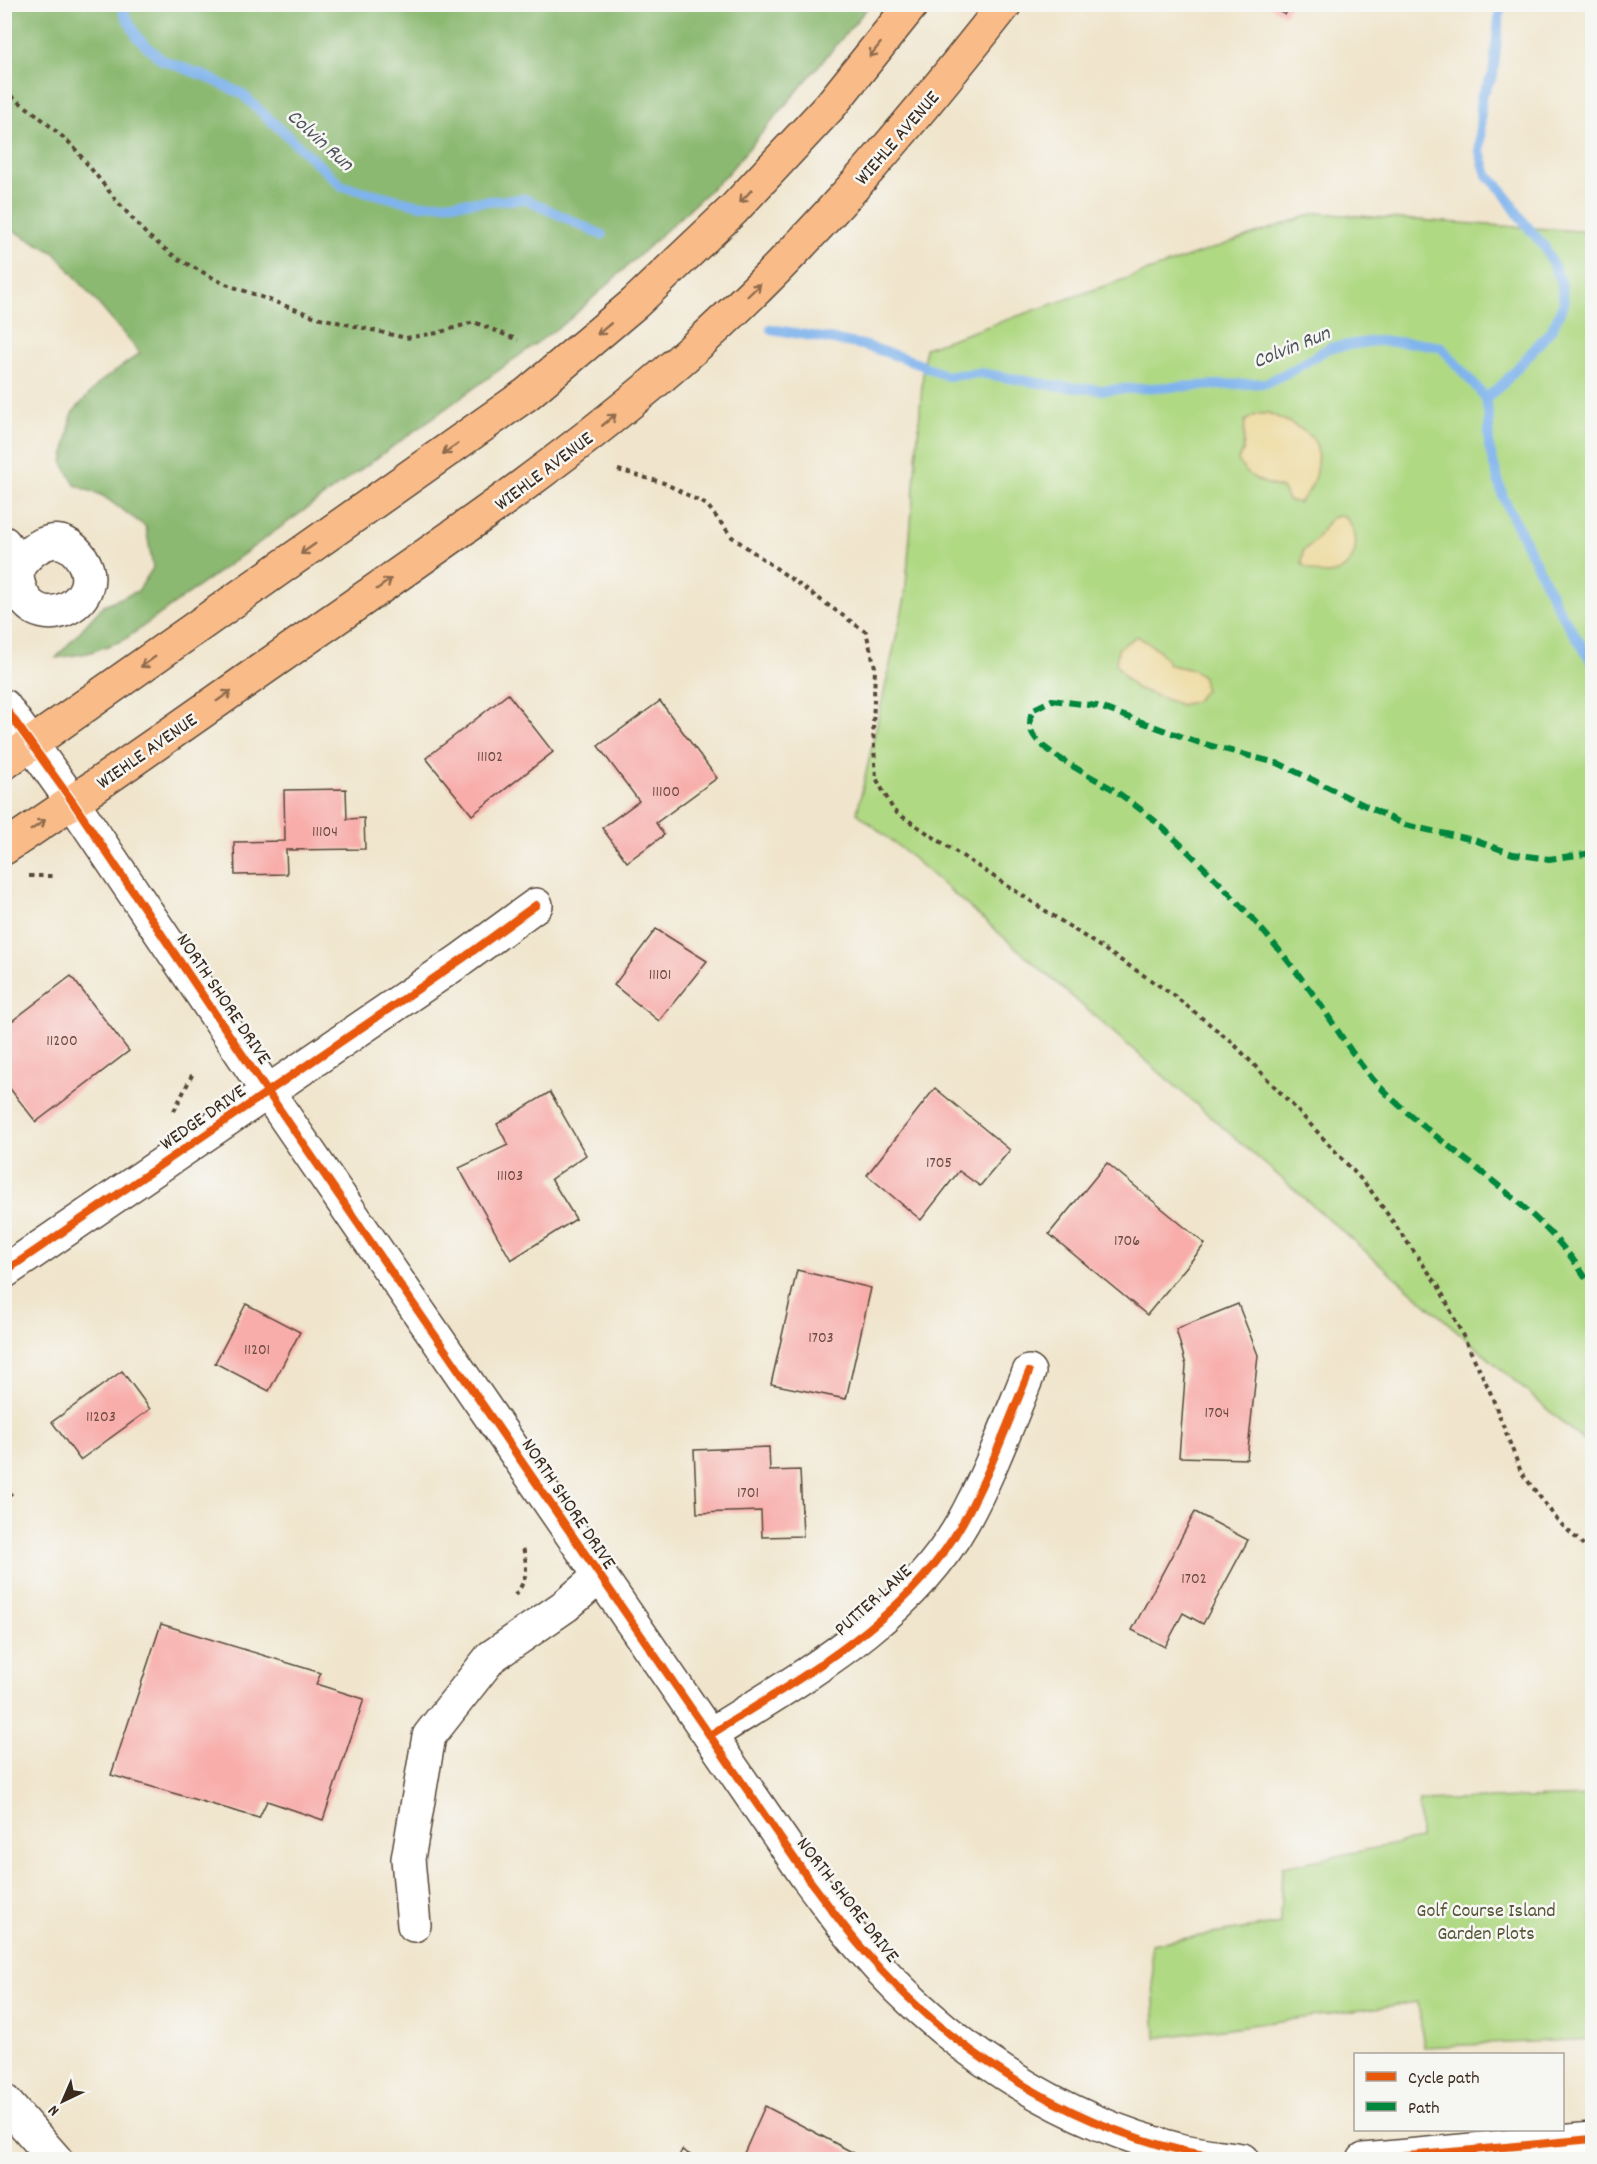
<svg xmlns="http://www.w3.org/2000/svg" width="1597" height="2164" font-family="Dekko,sans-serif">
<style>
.green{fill:#b0d984;stroke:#768251;stroke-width:1.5}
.forest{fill:#8cb972;stroke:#647248;stroke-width:1.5}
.sand{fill:#eeda9e;stroke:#94825e;stroke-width:1.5}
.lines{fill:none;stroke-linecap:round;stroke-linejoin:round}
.stream{stroke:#7fb3ed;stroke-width:10}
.building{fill:#f8adaa}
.minor-casing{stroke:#564638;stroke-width:36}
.major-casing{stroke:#564638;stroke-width:36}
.path{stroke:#564638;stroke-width:4;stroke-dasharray:4.5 4.5;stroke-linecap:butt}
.minor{stroke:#fff;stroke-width:33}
.major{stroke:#f9bc89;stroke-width:33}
.quiet{stroke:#00873e;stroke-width:6;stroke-dasharray:12 6;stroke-linecap:butt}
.cycleway-casing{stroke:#f6f6f2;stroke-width:11}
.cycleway{stroke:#e8590c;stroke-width:8}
.oneway{stroke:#906c4e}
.labels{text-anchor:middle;stroke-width:5;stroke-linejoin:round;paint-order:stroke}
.number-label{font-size:16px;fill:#6a4b41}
.street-label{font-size:20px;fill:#3b2a1e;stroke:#f6f6f2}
.park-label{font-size:20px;fill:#585638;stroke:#f6f6f2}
.water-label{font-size:21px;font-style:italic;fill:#4f535c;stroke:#f6f6f2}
</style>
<rect width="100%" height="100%" fill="#f6f6f2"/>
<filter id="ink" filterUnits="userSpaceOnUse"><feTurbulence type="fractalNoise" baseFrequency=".0167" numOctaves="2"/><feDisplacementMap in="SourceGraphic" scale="12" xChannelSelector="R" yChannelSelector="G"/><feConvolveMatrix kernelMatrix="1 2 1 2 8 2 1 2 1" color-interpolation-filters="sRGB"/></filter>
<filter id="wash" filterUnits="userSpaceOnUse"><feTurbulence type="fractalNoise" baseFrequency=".008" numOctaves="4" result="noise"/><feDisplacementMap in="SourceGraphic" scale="24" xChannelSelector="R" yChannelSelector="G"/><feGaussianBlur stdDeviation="1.35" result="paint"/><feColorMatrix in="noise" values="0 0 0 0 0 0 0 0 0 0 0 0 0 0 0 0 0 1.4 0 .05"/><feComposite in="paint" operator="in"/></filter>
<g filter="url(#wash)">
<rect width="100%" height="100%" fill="#f0e5cc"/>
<!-- green -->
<g class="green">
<polygon points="1316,213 1592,232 1592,1448 908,854 857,813 905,598 925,348"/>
<polygon points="1592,1796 1592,2039 1424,2047 1418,2002 1156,2038 1151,1944 1280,1923 1282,1867 1420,1839 1419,1801"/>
</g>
<!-- forest -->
<polygon class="forest" points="4,5 5,4 870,5 727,174 570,319 124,640 88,653 56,658 104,605 138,591 153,568 146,527 103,496 75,485 63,463 72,413 100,382 140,353 55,253 5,226"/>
<!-- sand -->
<g class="sand">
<path d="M1268 413C1280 418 1304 428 1313 439 1322 450 1316 481 1308 492 1306 496 1301 499 1298 503L1288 500 1282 488C1262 483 1248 479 1238 460L1243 451 1245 421 1255 415Z"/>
<path d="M1343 515C1375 546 1341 595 1302 564L1303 551 1314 542 1331 518Z"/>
<polygon points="1137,636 1159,650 1170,665 1194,670 1203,677 1205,689 1196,701 1181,705 1136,688 1124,676 1116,664 1118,649"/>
</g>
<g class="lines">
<!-- stream -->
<g class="stream">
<polyline points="122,4 124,13 138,38 162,60 205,76 242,94 342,186 420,205 525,199 602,235"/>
<polyline points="771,329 863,345 907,359 947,376 980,373 1056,386 1102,390 1266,383 1293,370 1329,348 1375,341 1418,343 1441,347 1486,398 1489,419 1489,447 1503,497 1558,608 1592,662"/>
<polyline points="1486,398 1503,384 1552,329 1564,303 1561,281 1544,246 1522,220 1502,190 1487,175 1480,152 1481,97 1493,75 1500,10 1504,4"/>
</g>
</g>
<g id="blocks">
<!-- building -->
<g class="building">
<polygon points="1266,4 1291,4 1285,15"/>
<polygon points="508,694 553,752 472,815 426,758"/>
<polygon points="660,701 717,778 656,823 664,835 627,862 602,828 639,801 598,746"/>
<polygon points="346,789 347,819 364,818 365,849 286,850 287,874 235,875 234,842 285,841 284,790"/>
<polygon points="656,929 707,961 659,1021 614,985"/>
<polygon points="71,976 129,1051 36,1122 4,1081 4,1027"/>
<polygon points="935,1088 1010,1150 980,1186 959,1171 921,1220 867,1175"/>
<polygon points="550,1092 586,1155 551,1179 576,1219 511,1260 459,1168 508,1145 497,1124"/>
<polygon points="1107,1163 1205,1244 1147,1315 1049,1234"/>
<polygon points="797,1270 871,1288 846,1399 771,1384"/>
<polygon points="246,1304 300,1332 269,1391 215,1363"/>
<polygon points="1238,1304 1258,1355 1247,1459 1179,1457 1186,1365 1176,1329"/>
<polygon points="122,1371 150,1409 80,1460 52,1422"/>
<polygon points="769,1447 770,1471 800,1470 803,1536 762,1537 761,1511 697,1513 694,1450"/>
<polygon points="4,1487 12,1494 4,1501"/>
<polygon points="1195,1512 1248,1540 1203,1624 1183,1613 1165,1647 1132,1630"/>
<polygon points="161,1624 321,1673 316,1684 364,1699 323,1820 267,1801 259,1818 111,1775"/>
<polygon points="765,2106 867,2160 741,2160"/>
<polygon points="682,2150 699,2160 677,2160"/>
</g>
</g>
</g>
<g filter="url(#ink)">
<use href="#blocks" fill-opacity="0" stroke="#564638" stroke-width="1.5"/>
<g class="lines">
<defs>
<g id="minor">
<path d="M4 543 19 565C16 576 17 581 21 592 40 637 108 600 82 559 62 529 37 542 19 565"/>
<path d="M4 706 72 801 267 1091 807 1877C825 1900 841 1924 860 1946 942 2044 1058 2121 1183 2151 1202 2155 1222 2157 1242 2160"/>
<polyline points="4,1272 462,959 536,905"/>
<path d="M710 1735C801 1677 908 1620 963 1522 989 1475 1008 1423 1029 1372"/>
<polyline points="414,1925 408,1859 429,1736 491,1657 565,1606 600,1576"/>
<polyline points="4,2101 56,2160"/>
<polyline points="1364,2160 1592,2139"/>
</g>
<g id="major">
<polyline points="4,763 527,394 635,303 733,210 830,106 912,4"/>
<path d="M4 848C111 777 215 702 320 629 445 542 570 457 685 356 804 251 907 129 1005 4"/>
</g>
</defs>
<!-- minor casing -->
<use href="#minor" class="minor-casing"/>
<!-- major casing -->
<use href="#major" class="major-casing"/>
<!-- path -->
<g class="path">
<polyline points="4,91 36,114 72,145 116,200 147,235 178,259 223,283 316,317 406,338 437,333 474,322 518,340"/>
<polyline points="618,470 664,483 707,505 732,537 866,632 875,667 873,730 876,778 894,811 1172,994 1233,1043 1299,1112 1369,1188 1439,1287 1489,1389 1521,1472 1559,1522 1592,1553"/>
<polyline points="29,876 55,876"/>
<polyline points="174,1111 194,1071"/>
<path d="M515 1595C529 1578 527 1566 523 1547"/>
</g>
<!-- minor -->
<use href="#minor" class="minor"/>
<!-- major -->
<use href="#major" class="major"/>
<!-- quiet -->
<path class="quiet" d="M1592 853 1549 859 1513 854 1474 840 1405 825 1280 764 1197 742 1097 706 1052 700 1032 710C1030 720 1028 726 1034 736 1046 755 1096 778 1117 792 1132 803 1149 815 1163 828 1214 875 1266 930 1307 986 1334 1021 1353 1061 1385 1092 1453 1158 1543 1204 1592 1288"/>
<defs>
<g id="cycleway">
<path d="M4 706 72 801 267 1091 807 1877C825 1900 841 1924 860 1946 942 2044 1058 2121 1183 2151 1202 2155 1222 2157 1242 2160"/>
<polyline points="4,1272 462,959 536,905"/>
<path d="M710 1735C801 1677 908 1620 963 1522 989 1475 1008 1423 1029 1372"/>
<polyline points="1364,2160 1592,2139"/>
</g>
</defs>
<!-- cycleway casing -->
<use href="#cycleway" class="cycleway-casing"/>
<!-- cycleway -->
<use href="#cycleway" class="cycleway"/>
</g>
<!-- one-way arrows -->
<defs><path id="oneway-shaft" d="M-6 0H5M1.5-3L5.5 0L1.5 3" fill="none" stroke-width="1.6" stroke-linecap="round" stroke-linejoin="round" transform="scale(1.5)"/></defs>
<g class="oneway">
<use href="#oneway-shaft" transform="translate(875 50) rotate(129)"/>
<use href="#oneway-shaft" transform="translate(746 196) rotate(133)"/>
<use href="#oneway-shaft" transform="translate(754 290) rotate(-44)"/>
<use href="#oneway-shaft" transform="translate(604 329) rotate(140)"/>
<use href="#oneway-shaft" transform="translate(609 420) rotate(-40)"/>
<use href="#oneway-shaft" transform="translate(450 449) rotate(145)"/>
<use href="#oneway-shaft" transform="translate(308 549) rotate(145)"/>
<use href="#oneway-shaft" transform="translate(384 584) rotate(-35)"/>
<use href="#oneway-shaft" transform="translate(148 662) rotate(145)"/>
<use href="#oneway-shaft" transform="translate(224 696) rotate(-35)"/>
<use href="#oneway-shaft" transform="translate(38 825) rotate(-35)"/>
</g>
</g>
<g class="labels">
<!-- number labels -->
<g class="number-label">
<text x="490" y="761">11102</text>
<text x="666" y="796">11100</text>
<text x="325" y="836">11104</text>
<text x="660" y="979">11101</text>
<text x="62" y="1045">11200</text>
<text x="939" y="1167">1705</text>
<text x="510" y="1180">11103</text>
<text x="1127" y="1245">1706</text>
<text x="821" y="1342">1703</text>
<text x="257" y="1354">11201</text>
<text x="1217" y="1417">1704</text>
<text x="101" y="1421">11203</text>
<text x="748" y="1497">1701</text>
<text x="1194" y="1583">1702</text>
</g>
<!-- street labels -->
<g class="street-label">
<text transform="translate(896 137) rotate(-49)" y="7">WIEHLE AVENUE</text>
<text transform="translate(543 470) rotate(-37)" y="7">WIEHLE AVENUE</text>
<text transform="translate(146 750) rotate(-35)" y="7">WIEHLE AVENUE</text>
<text transform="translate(225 998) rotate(56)" y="7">NORTH SHORE DRIVE</text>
<text transform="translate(202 1116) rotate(-35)" y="7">WEDGE DRIVE</text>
<text transform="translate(570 1503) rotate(56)" y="7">NORTH SHORE DRIVE</text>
<text transform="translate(872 1599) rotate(-42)" y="7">PUTTER LANE</text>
<text transform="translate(849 1899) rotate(52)" y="7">NORTH SHORE DRIVE</text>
</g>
<!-- park labels -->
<g class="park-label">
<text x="1486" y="1916">Golf Course Island<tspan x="1486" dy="23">Garden Plots</tspan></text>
</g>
<!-- water labels -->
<g class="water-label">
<text transform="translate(321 139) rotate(42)" y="7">Colvin Run</text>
<text transform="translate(1291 346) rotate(-22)" y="7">Colvin Run</text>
</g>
</g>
<!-- margin -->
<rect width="1597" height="2164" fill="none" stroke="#f6f6f2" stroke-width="24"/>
<!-- legend -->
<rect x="1354" y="2053" width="210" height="78" fill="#f6f6f2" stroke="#aba49d" stroke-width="1.5"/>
<rect x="1366" y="2072" width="30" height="9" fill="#e8590c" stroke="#aba49d" stroke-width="1.5"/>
<text x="1408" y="2083" font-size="18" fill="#3b2a1e">Cycle path</text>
<rect x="1366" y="2102" width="30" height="9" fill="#00873e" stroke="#aba49d" stroke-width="1.5"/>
<text x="1408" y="2113" font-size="18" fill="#3b2a1e">Path</text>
<!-- north arrow -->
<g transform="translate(63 2101) rotate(224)" stroke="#f6f6f2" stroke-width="4.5" paint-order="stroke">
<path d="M0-4.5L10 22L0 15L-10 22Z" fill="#3b2a1e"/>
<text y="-9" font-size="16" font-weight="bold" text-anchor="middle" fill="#3b2a1e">N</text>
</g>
</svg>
